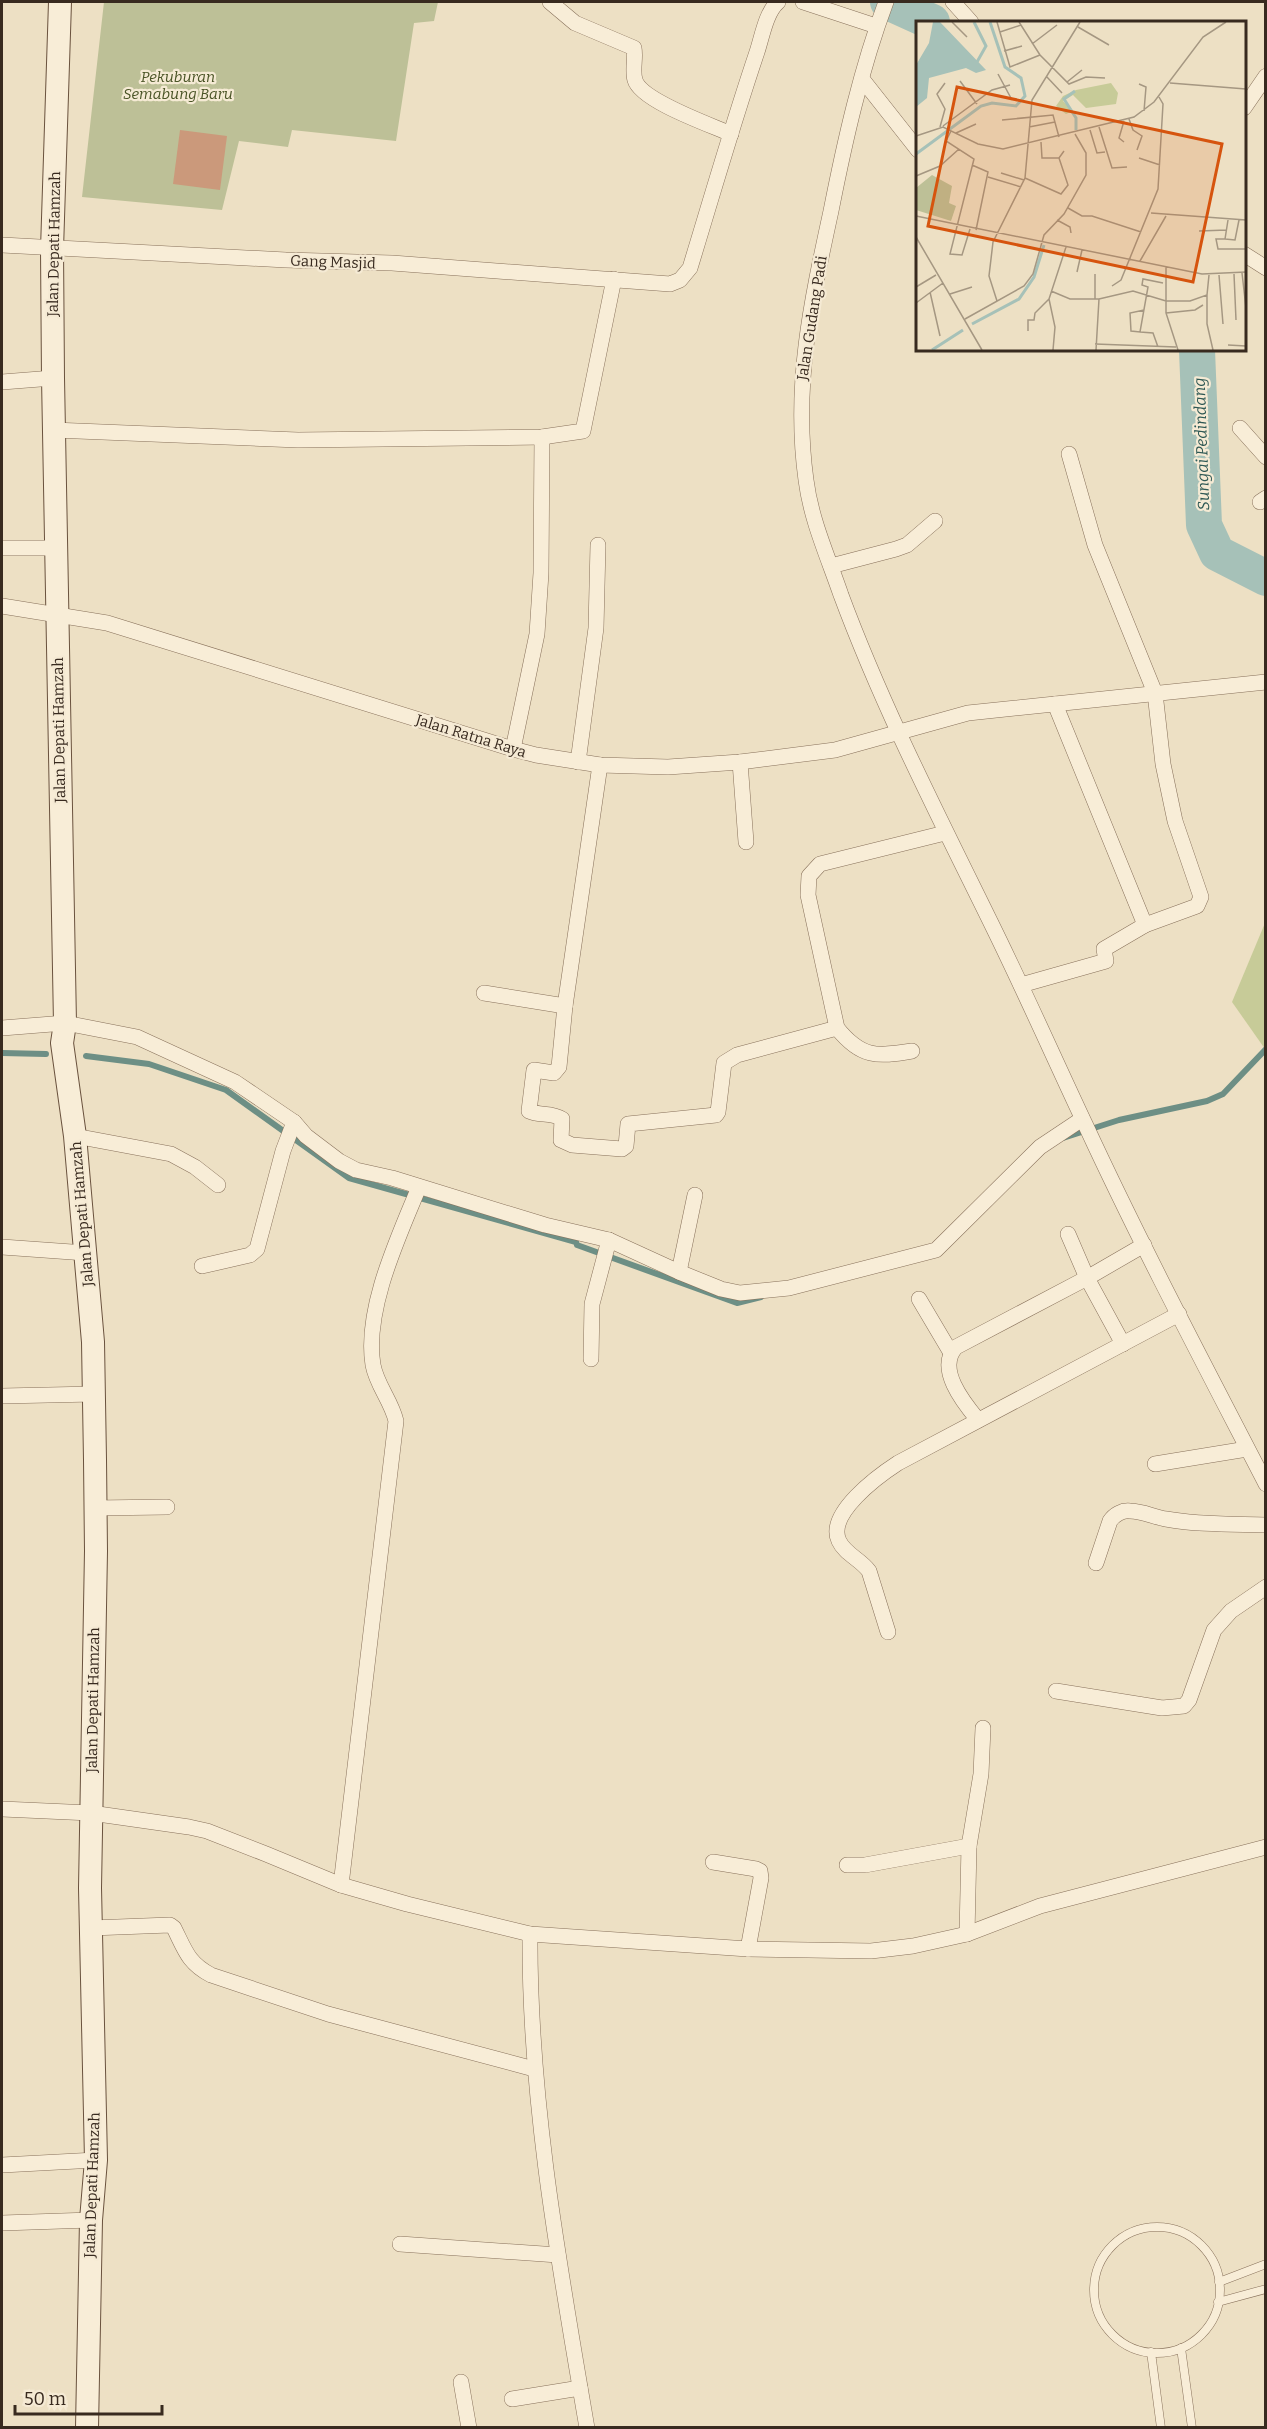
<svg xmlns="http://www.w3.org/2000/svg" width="1267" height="2429" font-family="Bitter,serif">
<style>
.green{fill:#c7cb98}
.cemetery{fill:#bdc097}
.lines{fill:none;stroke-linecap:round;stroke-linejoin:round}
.stream{stroke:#6d8f85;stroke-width:6}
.river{stroke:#a6c1b8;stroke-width:36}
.building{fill:#cb997b}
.lane-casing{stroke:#88715b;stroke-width:9}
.street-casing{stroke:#88715b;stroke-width:16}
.secondary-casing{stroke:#6a523e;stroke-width:24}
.lane{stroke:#f8edd7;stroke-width:8}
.street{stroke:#f8edd7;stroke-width:15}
.secondary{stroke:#f8edd7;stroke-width:22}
.labels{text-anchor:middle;stroke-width:4.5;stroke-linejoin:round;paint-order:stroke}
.park-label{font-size:15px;font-style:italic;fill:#4a5426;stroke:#f5ead4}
.street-label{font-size:15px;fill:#382a1f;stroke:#f5ead4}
.water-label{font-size:16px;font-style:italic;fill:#2e5854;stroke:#f5ead4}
.inset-river{fill:none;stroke:#a6c1b8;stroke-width:3}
.inset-road{fill:none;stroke:#a59782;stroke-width:1.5}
.view{fill:#d6540e;fill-opacity:0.15;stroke:#d6540e;stroke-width:3}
.inset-edge{fill:none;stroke:#382a1f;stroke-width:3}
</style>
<rect width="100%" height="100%" fill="#ede0c4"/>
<!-- green -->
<polygon class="green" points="1265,923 1265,1049 1232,1002"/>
<!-- cemetery -->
<polygon class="cemetery" points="104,2 438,2 434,21 414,23 396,141 292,130 288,147 239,141 222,210 82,197"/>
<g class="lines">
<!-- stream -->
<g class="stream">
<polyline points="2,1053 46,1054"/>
<polyline points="86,1056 149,1064 226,1090 349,1178 576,1242 577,1245 737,1303 761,1297"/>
<polyline points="1063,1138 1119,1120 1207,1101 1223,1094 1266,1049"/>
</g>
<!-- river -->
<g class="river">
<polyline points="888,2 932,22"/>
<polyline points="1197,350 1204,525 1217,553 1266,578"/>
</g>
</g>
<!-- building -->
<polygon class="building" points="180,130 227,136 220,190 173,184"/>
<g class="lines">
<defs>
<g id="lane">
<circle cx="1157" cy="2290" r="63"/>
<polyline points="1219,2282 1266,2264"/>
<polyline points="1218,2302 1266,2289"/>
<polyline points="1181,2348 1192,2428"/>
<polyline points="1151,2352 1161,2428"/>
</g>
<g id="street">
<path d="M550 2 575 23 634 48C636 58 632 70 635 80 641 101 711 125 731 134"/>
<polyline points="803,2 876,26"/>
<path d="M886 2C861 69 845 140 831 211 811 303 793 386 806 480 811 520 828 557 841 595 883 708 938 815 991 923 1024 990 1054 1058 1086 1126 1142 1247 1205 1366 1266 1484"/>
<polyline points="953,2 971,22"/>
<polyline points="862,79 918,150"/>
<polyline points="1244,108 1266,76"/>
<path d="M2 245 286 260 392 263 670 284 680 280 690 268C712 196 733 123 757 52 762 37 766 12 778 2"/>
<polyline points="1244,254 1266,268"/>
<polyline points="2,382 53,378"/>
<polyline points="1240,428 1266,457"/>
<polyline points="53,430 298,440 542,437 583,431 614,279"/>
<polyline points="1260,502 1266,498"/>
<polyline points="2,548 55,548"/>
<polyline points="831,566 896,549 907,545 935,521"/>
<polyline points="2,606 107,623 513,749 536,755 600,765 668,767 740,762 835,750 968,713 1266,682"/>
<polyline points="1055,704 1145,925"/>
<polyline points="513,749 537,634 541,573 542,437"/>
<polyline points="578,762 596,628 598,545"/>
<polyline points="740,762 746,842"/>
<path d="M600 765 565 1006 559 1067 554 1073 534 1070 529 1111C539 1116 552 1112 562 1119L561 1140 572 1145 622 1149 626 1146 628 1124 716 1115 718 1112 724 1063 737 1055 837 1028"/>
<polyline points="1021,985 1106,961 1104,949 1145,925 1197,906 1201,897 1175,821 1163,764 1155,693 1095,545 1069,454"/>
<polyline points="484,993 565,1006"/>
<polyline points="2,1028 65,1023 137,1037 235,1082 294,1122 306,1136 339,1161 356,1170 392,1178 545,1225 609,1240 679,1272 721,1289 740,1293 789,1288 936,1250 1040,1147 1082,1119"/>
<path d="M912 1051C877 1057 861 1058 837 1028L808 895 809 876 820 864 945 833"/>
<polyline points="75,1136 171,1154 195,1167 218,1185"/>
<polyline points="1068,1234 1087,1278 1123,1344"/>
<polyline points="2,1247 86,1253"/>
<polyline points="202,1266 250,1255 257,1249 283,1151 294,1122"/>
<polyline points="679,1272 695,1195"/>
<polyline points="919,1299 951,1353"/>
<polyline points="591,1359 592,1304 609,1240"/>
<polyline points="2,1396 94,1394"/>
<path d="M978 1420C963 1402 936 1368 956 1347L1087 1278 1144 1245"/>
<polyline points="1155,1464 1247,1449"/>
<polyline points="95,1508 167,1507"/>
<path d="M1096 1563 1110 1521C1114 1515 1122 1510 1130 1511 1142 1511 1154 1517 1166 1519 1199 1525 1233 1524 1266 1525"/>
<path d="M888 1632 869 1571C860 1559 845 1554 839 1541 826 1514 878 1476 898 1463L1179 1314"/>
<polyline points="1056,1691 1162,1708 1184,1706 1189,1700 1214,1630 1231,1611 1266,1587"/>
<polyline points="2,1809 91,1813 189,1827 207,1831 266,1854 341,1885 407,1904 530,1934 748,1949 871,1951 913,1946 967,1934 1040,1906 1266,1847"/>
<polyline points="713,1862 756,1869 760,1871 761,1878 748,1949"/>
<polyline points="847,1865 865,1865 969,1846"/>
<path d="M341 1885 396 1421C391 1400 377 1386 373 1365 364 1310 398 1238 419 1187"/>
<path d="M91 1928 170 1925 174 1928C185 1950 188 1963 211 1975L328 2014 534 2069"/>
<path d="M530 1934C529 2100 559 2264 587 2428"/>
<polyline points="967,1934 969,1846 981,1774 983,1728"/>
<polyline points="2,2165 96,2160"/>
<polyline points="2,2223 91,2220"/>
<polyline points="400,2244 558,2255"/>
<polyline points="461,2382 469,2428"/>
<polyline points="512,2399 580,2388"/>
</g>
<polyline id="secondary" points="60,2 52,249 53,378 65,1023 62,1043 75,1136 93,1342 95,1460 96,1551 90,1888 96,2160 91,2220 87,2428"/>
</defs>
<!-- lane casing -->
<use href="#lane" class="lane-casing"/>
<!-- street casing -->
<use href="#street" class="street-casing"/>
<!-- secondary casing -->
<use href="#secondary" class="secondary-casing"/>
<!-- lane -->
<use href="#lane" class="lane"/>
<!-- street -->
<use href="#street" class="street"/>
<!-- secondary -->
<use href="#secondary" class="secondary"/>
</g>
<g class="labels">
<!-- park labels -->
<g class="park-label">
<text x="178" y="82">Pekuburan<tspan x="178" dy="17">Semabung Baru</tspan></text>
</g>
<!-- street labels -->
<g class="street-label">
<text transform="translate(54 244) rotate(-89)" y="5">Jalan Depati Hamzah</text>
<text transform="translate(333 262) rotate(2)" y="5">Gang Masjid</text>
<text transform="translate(812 318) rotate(-81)" y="5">Jalan Gudang Padi</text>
<text transform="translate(59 730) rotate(-91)" y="5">Jalan Depati Hamzah</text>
<text transform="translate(471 736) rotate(17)" y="5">Jalan Ratna Raya</text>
<text transform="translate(82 1214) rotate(-95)" y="5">Jalan Depati Hamzah</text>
<text transform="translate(93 1700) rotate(-89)" y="5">Jalan Depati Hamzah</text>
<text transform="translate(92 2185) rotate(-88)" y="5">Jalan Depati Hamzah</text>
</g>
<!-- water labels -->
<g class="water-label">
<text transform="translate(1201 444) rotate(-92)" y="6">Sungai Pedindang</text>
</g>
</g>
<!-- overview -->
<g transform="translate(916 21)">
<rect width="330" height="330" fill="#ede0c4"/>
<path d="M195 62 202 72 200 83 170 87 157 74 147 80 157 90 150 93 140 85 147 75 160 69Z" fill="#c7cb98"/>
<path d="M16 154 36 165 33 182 40 185 35 200 0 189V167Z" fill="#bdc097"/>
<path d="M17 1H24L70 49 60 52 50 47 13 57 11 77 0 86V44L13 22Z" fill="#a6c1b8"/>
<path class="inset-river" d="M58 1 70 25 61 41M159 70 148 78 160 97V109M0 133 65 85 76 82 100 85 109 75 105 57 89 46 74 1M56 303 103 278 118 256 128 224M16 329 47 309"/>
<path class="inset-road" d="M36 1 51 16M81 1 94 46 124 34M103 1 124 34 153 63 170 56 189 57M162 6 193 24M84 11 105 4M116 23 141 4M88 30 106 25M82 53 96 79M130 55 146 72M44 60 61 83M151 61 166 49M254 62 330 68M223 63 230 66 228 90M213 98 217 109 226 115 221 129M86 99 137 94 143 116M27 105 76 69 94 64M24 106 29 88 21 73 29 62M113 106 139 101M183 106 196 147 211 146M174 109 181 132 189 131M35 110 30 120 58 138 34 233 46 234 54 208M40 112 60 103M0 115 27 106 62 123 87 128 218 96 238 81 287 16 310 1M125 121 126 137H143L148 130M208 121 203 117 208 100M223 137 244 144M56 144 72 151 60 209M85 152 108 159M0 155 24 145 43 128M72 156 105 166M109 157 145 173 152 164 143 137M152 187 166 195H176L225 211M235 192 330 199M0 195 286 253 330 251M141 199 154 206 155 212M312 199 309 218H300L302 228H330M283 210 311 209M0 216 66 329M309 218 319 219 323 199M224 240 250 195M250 246V292L262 329M161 251 166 229M326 252 330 287M179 253V278M318 253 320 299M303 254 307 303M196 265 205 259 242 168 247 83 243 76M0 266 20 254M135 270 154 278H183L217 270 250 280H274L291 274 293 254M14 271 24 315M34 273 56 266M291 274V303L297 329M81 280 73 255 77 221 109 157 116 79 164 1M0 282 27 262M228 289 214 292 215 310 224 311 232 266 226 264 227 258 247 262M250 292 279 289 287 284M49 298 108 265 117 253 128 214 148 193 170 154V132L159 113M112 310V299H118L119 292 133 278M224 311 237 312 242 326M179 323 260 326M312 324 330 325M137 329 139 306 133 278 150 226M180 329 183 278"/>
<path class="view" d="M41 66 306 123 277 261 12 205Z"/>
<rect width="330" height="330" class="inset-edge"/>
</g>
<!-- border -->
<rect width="1267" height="2429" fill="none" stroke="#382a1f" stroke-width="6"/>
<!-- scale -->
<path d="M15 2405v9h147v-9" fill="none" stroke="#382a1f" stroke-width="3"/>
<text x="24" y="2405" font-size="18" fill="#382a1f" stroke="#f5ead4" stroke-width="4.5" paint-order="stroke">50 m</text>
</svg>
